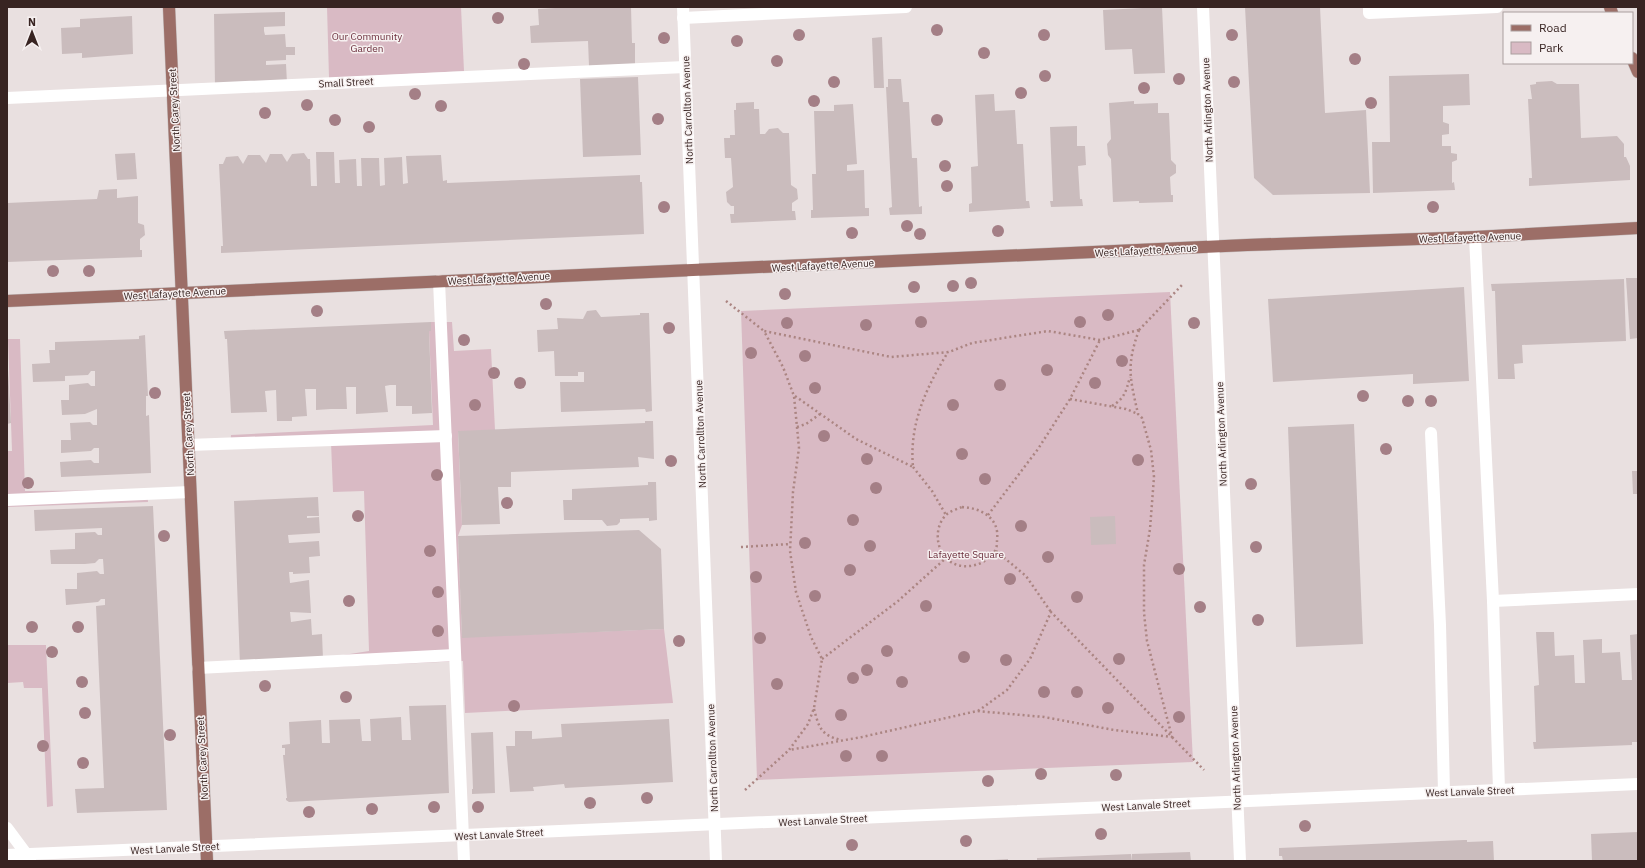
<svg xmlns="http://www.w3.org/2000/svg" width="1645" height="868" font-family="'IBM Plex Sans',sans-serif">
<style>
.green{fill:#d9bac4}
.building{fill:#cabcbd}
.lines{fill:none;stroke-linecap:round;stroke-linejoin:round}
.major-casing{stroke:#c3bdbd;stroke-width:13}
.path{stroke:#ab8582;stroke-width:2.5;stroke-dasharray:2 3;stroke-linecap:butt}
.minor{stroke:#fff;stroke-width:12}
.major{stroke:#9c6e67;stroke-width:12}
.tree{fill:#a47f86}
.labels{text-anchor:middle;stroke-width:3;stroke-linejoin:round;paint-order:stroke}
.park-label{font-size:10px;fill:#6c2f3d;stroke:#f6f0f0}
.street-label{font-size:10px;fill:#382422;stroke:#f6f0f0}
</style>
<rect width="100%" height="100%" fill="#e9e0e0"/>
<!-- green -->
<g class="green">
<polygon points="327,7 461,7 464,71 329,78"/>
<polygon points="1170,292 1193,762 757,780 741,311"/>
<polygon points="431,322 452,322 454,351 491,349 495,430 458,432 462,525 458,536 462,637 664,629 673,703 465,713 463,661 241,671 369,651 364,491 333,492 331,442 230,446 231,435 433,425 429,331"/>
<polygon points="8,339 20,339 25,491 147,490 148,502 7,507 7,451 12,451"/>
<polygon points="7,645 46,645 53,806 47,807 42,688 24,688 23,682 7,683"/>
</g>
<!-- building -->
<g class="building">
<polygon points="572,7 631,7 632,43 635,43 635,64 589,66 588,41 531,43 530,26 539,25 538,9"/>
<polygon points="1162,7 1165,73 1134,74 1132,49 1105,50 1103,10"/>
<polygon points="1245,7 1320,7 1325,113 1366,110 1370,193 1273,195 1254,178"/>
<polygon points="285,12 285,26 264,27 264,31 265,35 285,34 286,47 295,47 295,55 286,55 286,60 266,61 266,65 286,64 287,83 215,87 214,14"/>
<polygon points="132,16 133,54 82,58 82,53 62,54 61,28 80,27 80,19"/>
<polygon points="882,37 884,88 874,88 872,38"/>
<polygon points="1469,74 1470,105 1443,106 1443,122 1449,124 1449,134 1442,135 1442,146 1451,146 1451,153 1457,154 1457,160 1452,162 1452,183 1454,182 1455,190 1373,193 1372,142 1390,142 1389,76"/>
<polygon points="638,77 641,155 583,157 580,79"/>
<polygon points="888,79 901,79 903,102 909,102 912,158 917,158 919,207 922,206 922,214 890,215 889,208 892,207 886,87 888,87"/>
<polygon points="1552,81 1557,84 1579,84 1581,138 1617,136 1624,144 1624,157 1626,157 1630,166 1630,180 1529,186 1529,178 1532,178 1528,99 1532,99 1530,85 1536,84 1536,82"/>
<polygon points="994,94 995,111 1015,110 1017,144 1023,144 1026,201 1029,201 1030,208 969,212 969,204 972,203 971,167 978,166 975,95"/>
<polygon points="1134,101 1134,104 1158,103 1158,113 1169,113 1171,160 1176,165 1176,173 1170,177 1171,195 1173,195 1173,202 1139,203 1139,201 1113,202 1111,159 1108,155 1107,144 1111,139 1109,103"/>
<polygon points="754,102 754,109 759,109 760,134 765,134 769,129 778,128 783,133 789,133 791,185 797,189 798,199 792,203 792,211 795,211 796,220 731,223 730,214 734,214 734,206 731,206 727,202 726,192 733,187 731,158 725,158 724,138 730,138 730,135 735,135 734,110 736,110 736,103"/>
<polygon points="853,104 857,164 847,165 847,171 864,170 865,208 869,208 869,216 811,218 811,210 813,210 812,174 816,174 814,111 834,111 834,105"/>
<polygon points="1077,126 1077,146 1085,146 1086,165 1078,166 1080,199 1082,199 1083,206 1051,207 1050,201 1053,201 1050,127"/>
<polygon points="316,152 334,152 335,183 340,183 339,160 356,159 357,186 362,186 361,158 379,158 380,186 385,185 384,158 402,157 403,184 408,183 406,156 441,155 443,181 447,180 447,183 640,175 640,182 642,182 644,234 221,253 221,246 223,246 219,164 223,164 226,157 238,156 243,164 248,155 260,155 266,163 270,154 282,154 287,162 292,154 304,153 308,159 310,159 311,186 317,186"/>
<polygon points="135,153 137,179 117,180 115,154"/>
<polygon points="117,189 117,198 138,196 138,223 144,225 145,235 140,239 140,250 142,250 142,257 7,262 7,203 97,199 99,190"/>
<polygon points="1626,278 1638,278 1638,338 1630,339"/>
<polygon points="1624,279 1626,341 1522,345 1523,363 1514,364 1515,379 1498,379 1495,291 1492,291 1491,284"/>
<polygon points="1464,287 1469,381 1413,384 1413,374 1273,382 1268,299"/>
<polygon points="596,310 601,317 640,315 640,313 649,313 652,411 646,412 645,409 561,412 560,382 584,382 584,372 578,372 578,376 555,376 554,351 538,352 537,330 558,329 557,318 583,319 587,311"/>
<polygon points="431,322 431,331 429,331 432,413 412,414 412,406 396,406 396,385 390,385 385,386 388,412 356,414 356,387 346,387 347,409 331,409 316,410 316,389 305,389 307,416 292,417 292,421 277,421 276,390 265,391 267,412 231,413 227,339 225,339 224,331"/>
<polygon points="145,335 148,396 146,396 146,416 149,415 151,473 61,477 60,462 91,460 94,463 99,463 99,448 94,448 91,451 61,453 61,440 71,440 70,423 90,422 93,425 97,425 97,409 85,414 62,415 61,400 69,400 69,385 88,383 91,386 95,386 95,371 91,371 88,375 65,376 65,381 33,382 32,364 50,363 49,350 55,350 55,342 139,339 139,336"/>
<polygon points="7,351 11,423 7,424"/>
<polygon points="645,421 653,421 654,459 638,457 639,467 511,472 511,487 498,487 500,524 462,525 458,431 645,423"/>
<polygon points="1354,424 1363,644 1296,647 1288,427"/>
<polygon points="1632,471 1638,471 1638,494 1633,494"/>
<polygon points="648,482 656,482 657,520 649,521 649,518 620,519 620,522 617,525 607,526 602,520 564,520 563,500 572,500 572,489 648,485"/>
<polygon points="318,497 319,516 307,516 307,518 319,517 320,533 288,535 289,543 319,541 320,556 309,557 310,573 293,574 293,572 289,572 290,583 309,580 311,613 290,612 291,622 311,619 312,635 322,634 323,659 240,665 234,501"/>
<polygon points="153,506 167,810 77,813 75,789 104,788 96,606 105,605 105,599 101,599 98,602 66,605 65,589 77,589 77,573 97,571 100,574 104,574 103,559 99,559 95,563 85,564 51,564 50,550 75,549 75,533 95,532 98,535 102,535 102,528 35,531 34,510"/>
<polygon points="1115,516 1116,544 1091,545 1090,517"/>
<polygon points="639,530 661,549 664,629 462,638 458,536"/>
<polygon points="1536,632 1554,632 1555,656 1574,655 1575,683 1585,683 1583,640 1602,639 1602,653 1620,652 1622,680 1632,680 1630,635 1638,634 1638,742 1632,742 1632,745 1534,749 1533,742 1536,742 1534,686 1539,685"/>
<polygon points="446,705 449,793 289,802 286,800 286,798 287,798 283,755 285,755 285,748 282,748 282,745 290,744 289,722 321,720 322,743 330,743 329,720 360,719 362,741 371,741 370,719 401,717 402,740 411,740 409,706"/>
<polygon points="669,719 673,782 565,788 564,784 533,787 534,791 510,792 506,746 515,746 515,731 532,731 532,739 562,737 561,724"/>
<polygon points="493,732 495,793 472,794 472,789 473,789 471,733"/>
<polygon points="1638,832 1638,861 1592,861 1591,834"/>
<polygon points="1464,840 1467,840 1467,842 1493,841 1494,861 1283,861 1282,856 1279,856 1279,848"/>
<polygon points="1190,852 1191,861 1132,861 1132,854"/>
<polygon points="1131,854 1132,861 1037,861 1037,858"/>
<polygon points="1008,859 1008,861 993,861 993,860"/>
</g>
<g class="lines">
<defs>
<g id="major">
<polyline points="169,7 207,861"/>
<polyline points="1610,7 1612,13"/>
<polyline points="1632,58 1638,72"/>
<polyline points="7,301 1247,245 1475,237 1638,228"/>
</g>
</defs>
<!-- major casing -->
<use href="#major" class="major-casing"/>
<!-- path -->
<g class="path">
<polyline points="726,301 764,331"/>
<path d="M1139 330C1126 366 1130 378 1138 414L1142 418 1151 450 1154 477 1150 529 1144 565V613L1147 641 1172 737 1114 730 1044 717 977 711 862 737 789 750 808 724 814 708 822 659 811 637 796 592 790 551 793 492 799 448 794 396 783 367 764 331 891 357 949 352 972 343 1048 331 1100 340Z"/>
<polyline points="1139,330 1182,285"/>
<path d="M795 396 856 439 913 467C909 424 926 388 948 352"/>
<polyline points="1070,399 1126,409 1138,414"/>
<path d="M1112 406C1125 398 1126 391 1130 377"/>
<polyline points="797,427 806,424 820,414"/>
<polyline points="913,467 932,491 946,515"/>
<path d="M962 507C981 508 1000 518 997 540 997 544 997 549 994 552 984 567 959 572 946 558 935 546 935 526 946 515 950 511 957 509 962 507Z"/>
<polyline points="988,515 1038,449 1070,399 1100,340"/>
<polyline points="741,547 790,544"/>
<polyline points="996,551 1026,576 1051,612"/>
<polyline points="822,659 898,601 946,558"/>
<path d="M814 709C819 728 821 735 841 740"/>
<polyline points="978,711 1007,690 1030,659 1051,612 1204,770"/>
<polyline points="745,790 789,750"/>
</g>
<!-- minor -->
<g class="minor">
<polyline points="683,7 716,861"/>
<polyline points="1203,7 1240,861"/>
<polyline points="1369,7 1369,13 1497,7"/>
<polyline points="683,18 906,7"/>
<polyline points="7,98 685,67"/>
<polyline points="1475,237 1493,601 1499,790"/>
<polyline points="439,281 464,861"/>
<polyline points="1431,433 1440,625 1444,792"/>
<polyline points="188,445 446,436"/>
<polyline points="7,500 190,492"/>
<polyline points="1493,601 1638,594"/>
<polyline points="198,668 455,655"/>
<polyline points="7,828 30,859"/>
<polyline points="7,855 1638,784"/>
</g>
<!-- major -->
<use href="#major" class="major"/>
</g>
<!-- trees -->
<g class="tree">
<circle cx="498" cy="18" r="6"/>
<circle cx="937" cy="30" r="6"/>
<circle cx="799" cy="35" r="6"/>
<circle cx="1044" cy="35" r="6"/>
<circle cx="1232" cy="35" r="6"/>
<circle cx="664" cy="38" r="6"/>
<circle cx="737" cy="41" r="6"/>
<circle cx="984" cy="53" r="6"/>
<circle cx="1355" cy="59" r="6"/>
<circle cx="777" cy="61" r="6"/>
<circle cx="524" cy="64" r="6"/>
<circle cx="1045" cy="76" r="6"/>
<circle cx="1179" cy="79" r="6"/>
<circle cx="834" cy="82" r="6"/>
<circle cx="1234" cy="82" r="6"/>
<circle cx="1144" cy="88" r="6"/>
<circle cx="1021" cy="93" r="6"/>
<circle cx="415" cy="94" r="6"/>
<circle cx="814" cy="101" r="6"/>
<circle cx="1371" cy="103" r="6"/>
<circle cx="307" cy="105" r="6"/>
<circle cx="441" cy="106" r="6"/>
<circle cx="265" cy="113" r="6"/>
<circle cx="658" cy="119" r="6"/>
<circle cx="335" cy="120" r="6"/>
<circle cx="937" cy="120" r="6"/>
<circle cx="369" cy="127" r="6"/>
<circle cx="945" cy="166" r="6"/>
<circle cx="947" cy="186" r="6"/>
<circle cx="664" cy="207" r="6"/>
<circle cx="1433" cy="207" r="6"/>
<circle cx="907" cy="226" r="6"/>
<circle cx="998" cy="231" r="6"/>
<circle cx="852" cy="233" r="6"/>
<circle cx="920" cy="234" r="6"/>
<circle cx="53" cy="271" r="6"/>
<circle cx="89" cy="271" r="6"/>
<circle cx="971" cy="283" r="6"/>
<circle cx="953" cy="286" r="6"/>
<circle cx="914" cy="287" r="6"/>
<circle cx="785" cy="294" r="6"/>
<circle cx="546" cy="304" r="6"/>
<circle cx="317" cy="311" r="6"/>
<circle cx="1108" cy="315" r="6"/>
<circle cx="921" cy="322" r="6"/>
<circle cx="1080" cy="322" r="6"/>
<circle cx="787" cy="323" r="6"/>
<circle cx="1194" cy="323" r="6"/>
<circle cx="866" cy="325" r="6"/>
<circle cx="669" cy="328" r="6"/>
<circle cx="464" cy="340" r="6"/>
<circle cx="751" cy="353" r="6"/>
<circle cx="805" cy="356" r="6"/>
<circle cx="1122" cy="361" r="6"/>
<circle cx="1047" cy="370" r="6"/>
<circle cx="494" cy="373" r="6"/>
<circle cx="520" cy="383" r="6"/>
<circle cx="1095" cy="383" r="6"/>
<circle cx="1000" cy="385" r="6"/>
<circle cx="815" cy="388" r="6"/>
<circle cx="155" cy="393" r="6"/>
<circle cx="1363" cy="396" r="6"/>
<circle cx="1408" cy="401" r="6"/>
<circle cx="1431" cy="401" r="6"/>
<circle cx="475" cy="405" r="6"/>
<circle cx="953" cy="405" r="6"/>
<circle cx="824" cy="436" r="6"/>
<circle cx="1386" cy="449" r="6"/>
<circle cx="962" cy="454" r="6"/>
<circle cx="867" cy="459" r="6"/>
<circle cx="1138" cy="460" r="6"/>
<circle cx="671" cy="461" r="6"/>
<circle cx="437" cy="475" r="6"/>
<circle cx="985" cy="479" r="6"/>
<circle cx="28" cy="483" r="6"/>
<circle cx="1251" cy="484" r="6"/>
<circle cx="876" cy="488" r="6"/>
<circle cx="507" cy="503" r="6"/>
<circle cx="358" cy="516" r="6"/>
<circle cx="853" cy="520" r="6"/>
<circle cx="1021" cy="526" r="6"/>
<circle cx="164" cy="536" r="6"/>
<circle cx="805" cy="543" r="6"/>
<circle cx="870" cy="546" r="6"/>
<circle cx="1256" cy="547" r="6"/>
<circle cx="430" cy="551" r="6"/>
<circle cx="1048" cy="557" r="6"/>
<circle cx="1179" cy="569" r="6"/>
<circle cx="850" cy="570" r="6"/>
<circle cx="756" cy="577" r="6"/>
<circle cx="1010" cy="579" r="6"/>
<circle cx="438" cy="592" r="6"/>
<circle cx="815" cy="596" r="6"/>
<circle cx="1077" cy="597" r="6"/>
<circle cx="349" cy="601" r="6"/>
<circle cx="926" cy="606" r="6"/>
<circle cx="1200" cy="607" r="6"/>
<circle cx="1258" cy="620" r="6"/>
<circle cx="32" cy="627" r="6"/>
<circle cx="78" cy="627" r="6"/>
<circle cx="438" cy="631" r="6"/>
<circle cx="760" cy="638" r="6"/>
<circle cx="679" cy="641" r="6"/>
<circle cx="887" cy="651" r="6"/>
<circle cx="52" cy="652" r="6"/>
<circle cx="964" cy="657" r="6"/>
<circle cx="1119" cy="659" r="6"/>
<circle cx="1006" cy="660" r="6"/>
<circle cx="867" cy="670" r="6"/>
<circle cx="853" cy="678" r="6"/>
<circle cx="82" cy="682" r="6"/>
<circle cx="902" cy="682" r="6"/>
<circle cx="777" cy="684" r="6"/>
<circle cx="265" cy="686" r="6"/>
<circle cx="1044" cy="692" r="6"/>
<circle cx="1077" cy="692" r="6"/>
<circle cx="346" cy="697" r="6"/>
<circle cx="514" cy="706" r="6"/>
<circle cx="1108" cy="708" r="6"/>
<circle cx="85" cy="713" r="6"/>
<circle cx="841" cy="715" r="6"/>
<circle cx="1179" cy="717" r="6"/>
<circle cx="170" cy="735" r="6"/>
<circle cx="43" cy="746" r="6"/>
<circle cx="846" cy="756" r="6"/>
<circle cx="882" cy="756" r="6"/>
<circle cx="83" cy="763" r="6"/>
<circle cx="1041" cy="774" r="6"/>
<circle cx="1116" cy="775" r="6"/>
<circle cx="988" cy="781" r="6"/>
<circle cx="647" cy="798" r="6"/>
<circle cx="590" cy="803" r="6"/>
<circle cx="434" cy="807" r="6"/>
<circle cx="478" cy="807" r="6"/>
<circle cx="372" cy="809" r="6"/>
<circle cx="309" cy="812" r="6"/>
<circle cx="1305" cy="826" r="6"/>
<circle cx="1101" cy="834" r="6"/>
<circle cx="966" cy="841" r="6"/>
<circle cx="852" cy="845" r="6"/>
</g>
<g class="labels">
<!-- park labels -->
<g class="park-label">
<text x="367" y="40">Our Community<tspan x="367" dy="12">Garden</tspan></text>
<text x="966" y="558">Lafayette Square</text>
</g>
<!-- street labels -->
<g class="street-label">
<text transform="translate(346 82) rotate(-3)" y="4">Small Street</text>
<text transform="translate(174 110) rotate(-93)" y="4">North Carey Street</text>
<text transform="translate(687 110) rotate(-92)" y="4">North Carrollton Avenue</text>
<text transform="translate(1207 110) rotate(-92)" y="4">North Arlington Avenue</text>
<text transform="translate(1470 237) rotate(-2)" y="4">West Lafayette Avenue</text>
<text transform="translate(1146 250) rotate(-3)" y="4">West Lafayette Avenue</text>
<text transform="translate(823 265) rotate(-3)" y="4">West Lafayette Avenue</text>
<text transform="translate(499 278) rotate(-3)" y="4">West Lafayette Avenue</text>
<text transform="translate(175 293) rotate(-3)" y="4">West Lafayette Avenue</text>
<text transform="translate(188 434) rotate(-93)" y="4">North Carey Street</text>
<text transform="translate(700 434) rotate(-92)" y="4">North Carrollton Avenue</text>
<text transform="translate(1221 434) rotate(-92)" y="4">North Arlington Avenue</text>
<text transform="translate(202 758) rotate(-93)" y="4">North Carey Street</text>
<text transform="translate(712 758) rotate(-92)" y="4">North Carrollton Avenue</text>
<text transform="translate(1235 758) rotate(-92)" y="4">North Arlington Avenue</text>
<text transform="translate(1470 791) rotate(-2)" y="4">West Lanvale Street</text>
<text transform="translate(1146 805) rotate(-3)" y="4">West Lanvale Street</text>
<text transform="translate(823 820) rotate(-3)" y="4">West Lanvale Street</text>
<text transform="translate(499 834) rotate(-3)" y="4">West Lanvale Street</text>
<text transform="translate(175 848) rotate(-3)" y="4">West Lanvale Street</text>
</g>
</g>
<!-- border -->
<rect width="1645" height="868" fill="none" stroke="#382422" stroke-width="16"/>
<!-- legend -->
<rect x="1503" y="12" width="130" height="52" fill="#f6f0f0" stroke="#aa9e9e"/>
<rect x="1511" y="25" width="20" height="6" fill="#9c6e67" stroke="#aa9e9e"/>
<text x="1539" y="32" font-size="12" fill="#382422">Road</text>
<rect x="1511" y="42" width="20" height="12" fill="#d9bac4" stroke="#aa9e9e"/>
<text x="1539" y="52" font-size="12" fill="#382422">Park</text>
<!-- north arrow -->
<g transform="translate(32 32)" stroke="#f6f0f0" stroke-width="3" paint-order="stroke">
<path d="M0-3L7 15L0 10L-7 15Z" fill="#382422"/>
<text y="-6" font-size="11" font-weight="bold" text-anchor="middle" fill="#382422">N</text>
</g>
</svg>
